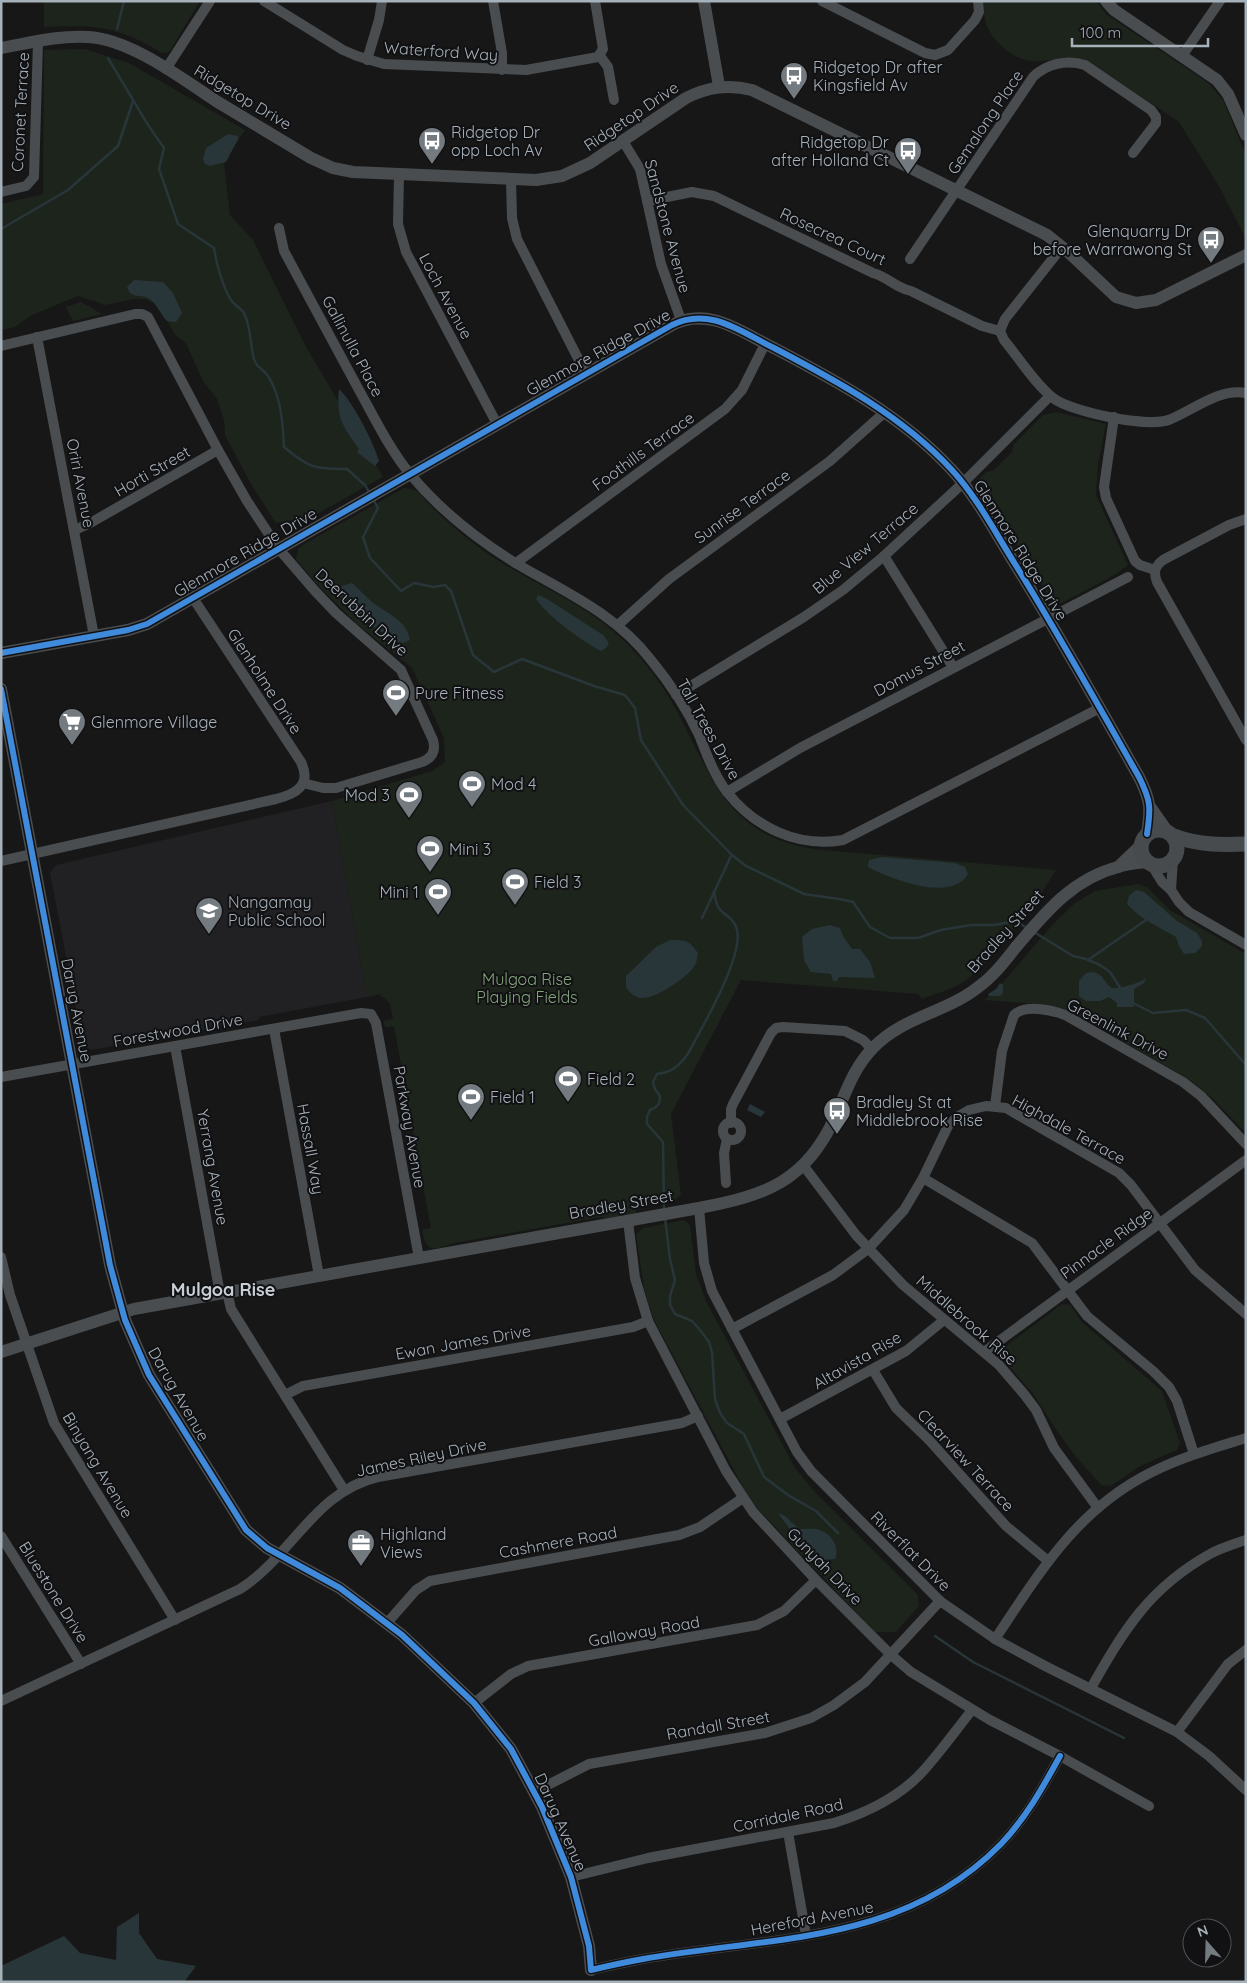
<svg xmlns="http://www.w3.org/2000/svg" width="1247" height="1983" font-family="Quicksand,sans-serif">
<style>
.built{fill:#212123}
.green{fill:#1d241c}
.water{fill:#28363a}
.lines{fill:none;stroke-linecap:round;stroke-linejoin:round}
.stream{stroke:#28363a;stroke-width:2.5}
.minor{stroke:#4a4d50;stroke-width:10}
.tertiary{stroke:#4a4d50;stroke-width:12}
.secondary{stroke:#484b4e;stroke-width:15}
.cycleway-casing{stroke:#111113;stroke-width:9}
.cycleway{stroke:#408adc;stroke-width:6}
.labels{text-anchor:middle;stroke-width:4;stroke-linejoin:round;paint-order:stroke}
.street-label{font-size:16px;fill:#a6b1b9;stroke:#111113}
.poi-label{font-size:16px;fill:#a6b1b9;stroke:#111113;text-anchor:start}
.park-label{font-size:16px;fill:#83a67c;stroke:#111113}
.neighbourhood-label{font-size:18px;font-weight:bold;fill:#c8ced5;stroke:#111113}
</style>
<rect width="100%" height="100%" fill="#171717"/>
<!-- built -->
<polygon class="built" points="332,801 367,997 259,1017 259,1020 91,1050 83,1045 50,873 56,865"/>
<!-- green -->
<g class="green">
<path d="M44 1H200L169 52 162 53C117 26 96 25 44 27Z"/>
<path d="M983 1H1096L1106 14 1207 82 1223 100 1246 155V239L1220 188 1179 122 1090 62C1071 54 1052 63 1032 61 1013 59 993 43 986 24 984 17 984 9 983 1Z"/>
<polygon points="85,49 129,63 245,130 224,163 230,215 253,240 305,345 383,477 297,525 275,522 250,482 225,435 224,420 217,399 203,381 186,343 176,336 158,305 146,299 133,299 106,305 78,296 30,316 15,327 1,330 1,204 43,194 44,50"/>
<polygon points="81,302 102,314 73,321 66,307"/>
<polygon points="1056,412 1106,424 1098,464 1096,495 1128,565 1116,574 1062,603 1052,601 979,483 979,479 986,472 994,470 1012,452 1014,444 1043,415"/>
<path d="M404 488C408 489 415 489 418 492 423 496 426 502 431 506 445 520 461 534 477 546 522 580 578 598 620 637 644 659 664 686 679 715 714 782 729 835 813 849L1056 870C1040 897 1023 918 1003 942 992 956 980 970 965 981 951 990 937 993 922 999L918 994 741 980 671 1114 681 1195 676 1199 636 1207V1213L608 1218 600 1217 454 1243C434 1249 427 1255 422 1230L431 1228 395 1032 394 1026 385 1027 384 1021 393 1019 390 1004 384 997H380L381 994 367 997 332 801 432 771 445 762 444 738 412 668 357 624 315 582 296 559 298 549 304 544Z"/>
<polygon points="1138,884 1147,887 1170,910 1246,954 1246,1133 1212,1098 1190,1080 1075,1013 1052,1005 984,1000 999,987 1053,924 1075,903 1095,891"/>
<polygon points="684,1220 690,1225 696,1274 706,1301 795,1468 815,1492 918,1595 919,1606 896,1632 875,1632 757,1508 744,1489 653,1318 644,1288 636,1234 643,1228"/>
<polygon points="1062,1304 1070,1305 1082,1322 1162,1391 1180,1443 1177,1450 1140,1466 1111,1486 1101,1485 1077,1458 1057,1431 1034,1395 1001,1357 1002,1349"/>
</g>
<!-- water -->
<g class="water">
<polygon points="228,134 238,136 238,139 226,162 210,166 205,164 203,159 206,148"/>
<path d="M134 280 163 282 173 293 182 313 176 322 167 321C160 314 157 303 148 298 139 294 131 299 127 287Z"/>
<path d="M339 389C353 402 373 441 379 461L375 466 357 452 359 449C343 426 336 419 339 389Z"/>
<path d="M352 583C359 589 365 596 372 602 386 613 407 620 410 640L401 644 374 627 362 615H357V612L346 604 339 595 342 586Z"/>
<path d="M538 595 547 599 603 635 609 643 606 648 601 651C579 639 551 619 536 599Z"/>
<path d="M882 857 955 863 965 867 968 874C951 903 891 879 868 867L869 860Z"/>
<path d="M1136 890 1144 892 1177 921 1197 933 1202 941V946L1195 953 1184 954 1179 946 1176 937C1159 927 1140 919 1127 904L1129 896Z"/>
<polygon points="830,925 840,928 843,936 852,949 860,949 870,962 875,978 839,977 837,981 833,981 831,974 811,972 804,960 802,937 812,929"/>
<path d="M670 940C686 940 689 940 698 953 697 957 697 962 695 965 689 977 655 999 642 998 635 998 629 992 626 987V976L656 947Z"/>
<path d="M1094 972C1104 975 1105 984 1112 988 1117 990 1142 982 1147 978L1144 983 1134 989V1007H1117V1003L1109 997 1100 1001H1086L1079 996V981L1086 973Z"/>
<polygon points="1000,983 1003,985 1003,993 1000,996 989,996 988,994 996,989"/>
<polygon points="750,1104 765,1112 761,1117 747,1110"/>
<path d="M778 1513 785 1516 799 1529C806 1529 814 1528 820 1530 832 1534 840 1548 835 1559L823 1560 817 1557 813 1550 803 1543 789 1528Z"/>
<polygon points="139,1913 139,1933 157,1959 196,1966 184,1982 1,1982 1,1966 64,1936 80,1953 116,1960 117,1927"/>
</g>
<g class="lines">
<!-- stream -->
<g class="stream">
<polyline points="117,29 124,1"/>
<path d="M108 58 148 125 164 148 159 169 178 224 214 248C216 262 223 288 231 300 234 305 241 308 244 313 251 327 250 344 254 359 257 369 264 369 268 376 281 396 283 424 284 447 309 468 314 469 347 469L365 485 369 492"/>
<polyline points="1,229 68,190 118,146 133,101"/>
<polyline points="373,499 378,508 363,537 370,558 401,591 414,583 434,587 445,585 451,591 473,655 494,672 522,659 594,686 625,695 635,708 641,740 683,805 732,855 746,866 804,894 839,899 853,902 870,927 890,938 918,938 941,930 971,925 994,925 1016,921 1027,928"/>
<polyline points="702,918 731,856"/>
<polyline points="1034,932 1073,956 1086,959 1100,965 1110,972 1121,989"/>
<polyline points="1088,960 1146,920"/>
<polyline points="1131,1002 1153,1013 1186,1010 1205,1018 1246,1065"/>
<path d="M664 1210 663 1142 647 1124V1117L650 1110C658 1107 660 1104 660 1096L655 1089 653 1082 657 1074C667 1073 677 1068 683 1060 689 1054 693 1044 697 1037 709 1015 743 954 737 930 735 918 724 916 718 907 716 903 715 897 714 892"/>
<polyline points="665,1218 670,1259 675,1280 670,1296 670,1305 675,1314 692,1321 700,1330 709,1342 712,1352 715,1399 720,1413 727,1423 744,1434 764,1477 788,1495 816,1511 838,1533"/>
<polyline points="935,1636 973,1662 1124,1738"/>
</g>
<!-- minor -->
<g class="minor">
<polyline points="264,1 343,50 357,56 384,64 526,70 598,57 603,49 595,1"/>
<polyline points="493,1 502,53 502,70"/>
<polyline points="822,1 925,53 935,55 948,50 975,20 979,12 978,1"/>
<polyline points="600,56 608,67 614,100"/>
<polyline points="1182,56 1220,1"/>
<polyline points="367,60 379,20 382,1"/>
<polyline points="166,69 210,1"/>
<polyline points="623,141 640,169 661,264 681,320"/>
<polyline points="399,174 398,224 406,252 497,424"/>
<polyline points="511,180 512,218 517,239 586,374"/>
<polyline points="1,192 26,186 34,177 38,42"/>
<path d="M647 201 692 192 714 196 873 273C890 278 894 287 911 291L982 326 1000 331"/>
<path d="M279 228 284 251C309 297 334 343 359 390 374 417 390 450 410 474 439 509 478 540 517 564 565 592 616 614 651 660 669 682 687 709 699 735 707 755 714 775 727 792 755 828 799 848 843 840L1100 708"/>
<path d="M1062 247 1005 319 1000 331 1004 340C1019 358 1035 384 1053 398 1071 412 1151 429 1171 419 1195 409 1219 388 1246 393"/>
<path d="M910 259 1033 77C1046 64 1067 59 1085 65L1151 110 1156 117V123L1133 153"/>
<polyline points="37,337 94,636"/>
<path d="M1 346 135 314H142L148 317 218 450 247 501 278 548 315 591 336 613 401 670 433 740C436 751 432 758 422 762L336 788H323L303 783"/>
<polyline points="1114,417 1104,487 1106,498 1135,561 1140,565 1155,570"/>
<path d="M1246 519 1229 525 1163 560C1155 566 1153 572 1157 582L1246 740"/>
<polyline points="75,530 92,522 218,450"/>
<polyline points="884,556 953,667"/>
<polyline points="516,563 725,409 742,390 765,344"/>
<polyline points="618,625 669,579 830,461 885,412"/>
<polyline points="676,695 804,617 843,590 884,556 963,483 1050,396"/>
<polyline points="727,792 800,748 1128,577"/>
<path d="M1 861 276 799C296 794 312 785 301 762L193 598"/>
<polyline points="1151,864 1162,882 1171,890 1179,902 1189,912 1246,945"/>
<polyline points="1171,890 1173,859"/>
<polyline points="274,1029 319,1276"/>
<polyline points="175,1046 220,1294"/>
<polyline points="1,1077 361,1013 371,1014 376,1023 419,1258"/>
<path d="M995 1106 1002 1051 1014 1015C1025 1004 1052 1010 1065 1015L1183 1082 1201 1096 1246 1144"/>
<circle cx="732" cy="1131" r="9"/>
<polyline points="731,1123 731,1109 733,1104 771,1033 776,1028 783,1027 845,1031 863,1040 872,1049"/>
<polyline points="803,1165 856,1235 903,1285 999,1365 1024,1394 1036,1410 1054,1448 1098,1508"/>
<polyline points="923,1178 1032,1243 1087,1316 1153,1371 1169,1387 1177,1401 1194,1454"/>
<polyline points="726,1183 724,1153 727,1139"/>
<polyline points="699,1208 704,1263 712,1291 797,1452 811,1471 940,1601 995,1639 1047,1667 1177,1732 1209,1756 1246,1790"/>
<polyline points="628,1221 635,1278 648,1321 726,1471 753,1512 816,1580 890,1654 911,1672 990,1720 1060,1756 1149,1806"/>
<polyline points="1,1257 10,1295 54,1423 175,1620"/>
<polyline points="227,1292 231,1309 344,1490"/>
<polyline points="732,1329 833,1275 868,1249 904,1210 923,1178 948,1126 957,1117 969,1110 986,1106 1006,1108 1119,1173 1131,1185 1195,1270 1246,1314"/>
<polyline points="984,1352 1246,1160"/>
<polyline points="873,1370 896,1408 930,1441 1006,1526 1047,1560"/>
<polyline points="285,1395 303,1386 633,1327 648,1321"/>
<polyline points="780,1419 906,1351 944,1320"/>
<polyline points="1,1536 81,1664"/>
<polyline points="387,1623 416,1590 430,1581 679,1535 700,1527 743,1498"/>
<path d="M995 1639C1040 1572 1077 1509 1152 1472 1182 1457 1214 1448 1246 1438"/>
<path d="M1091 1688C1124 1630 1149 1588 1210 1554 1221 1548 1234 1544 1246 1540"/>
<path d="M1 1701 240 1589C291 1557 315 1491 378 1477L682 1423 698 1416"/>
<polyline points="474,1703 511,1674 528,1666 757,1625 784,1611 816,1580"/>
<polyline points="1177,1732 1228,1664 1246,1650"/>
<polyline points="534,1792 589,1764 765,1733 811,1718 834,1705 865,1682 940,1601"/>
<polyline points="788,1832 806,1935"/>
<path d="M571 1877 648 1858 834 1823C866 1813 901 1796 924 1770 941 1751 956 1730 972 1710"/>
<path d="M591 1970C608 1966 626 1962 643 1959 771 1936 902 1945 1001 1844 1026 1818 1043 1787 1060 1756"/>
</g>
<!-- tertiary -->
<g class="tertiary">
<polyline points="704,1 719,86"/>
<polyline points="1106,1 1114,10 1217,80 1228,94 1246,135"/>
<path d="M1 48C29 43 59 35 88 37 130 39 181 78 216 101 248 120 279 139 311 158L333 168 353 172 536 180 562 176 590 163 686 98C708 87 728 84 752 90L1047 235 1067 251 1116 297 1136 303 1156 300 1246 255"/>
<path d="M1 653 128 630 147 624 672 325C709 306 741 332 774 348 837 381 902 416 951 469 977 497 995 532 1015 564 1058 633 1098 705 1139 777 1151 801 1151 808 1147 834"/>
<polyline points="1,689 110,1265 125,1320 149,1375 246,1530 267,1548 340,1588 402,1635 474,1703 511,1749 542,1807 571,1877 589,1946 591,1970"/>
<polyline points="1151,808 1167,831"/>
<polyline points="1118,867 1141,845"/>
<path d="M1 1352 134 1309 699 1208C764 1196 806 1182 835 1117 846 1092 854 1067 873 1048 902 1017 945 1013 977 988 993 977 1004 962 1016 947 1045 913 1072 879 1118 867 1127 864 1138 863 1148 862"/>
</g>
<!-- secondary -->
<g class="secondary">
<circle cx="1159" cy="848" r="18"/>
<path d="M1174 836C1198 845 1220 845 1246 844"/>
</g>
<defs>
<g id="cycleway">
<path d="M1 653 128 630 147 624 672 325C709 306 741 332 774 348 837 381 902 416 951 469 977 497 995 532 1015 564 1058 633 1098 705 1139 777 1151 801 1151 808 1147 834"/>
<path d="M1 689 110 1265 125 1320 149 1375 246 1530 267 1548 340 1588 402 1635 474 1703 511 1749 542 1807 571 1877 589 1946 591 1970C608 1966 626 1962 643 1959 771 1936 902 1945 1001 1844 1026 1818 1043 1787 1060 1756"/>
</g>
</defs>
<!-- cycleway casing -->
<use href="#cycleway" class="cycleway-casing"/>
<!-- cycleway -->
<use href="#cycleway" class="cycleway"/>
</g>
<!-- icons -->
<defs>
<symbol id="bus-pin" viewBox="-11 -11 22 30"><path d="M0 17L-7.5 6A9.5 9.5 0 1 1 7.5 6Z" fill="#747b80" stroke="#111113"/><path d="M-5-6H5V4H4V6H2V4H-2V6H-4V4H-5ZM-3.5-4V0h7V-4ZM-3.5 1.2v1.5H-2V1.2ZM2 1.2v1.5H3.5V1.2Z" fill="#fff"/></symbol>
<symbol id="stadium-pin" viewBox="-11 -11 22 30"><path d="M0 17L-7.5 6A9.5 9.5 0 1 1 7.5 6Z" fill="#747b80" stroke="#111113"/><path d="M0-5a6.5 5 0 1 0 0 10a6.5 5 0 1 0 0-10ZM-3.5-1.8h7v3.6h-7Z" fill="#fff"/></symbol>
<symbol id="supermarket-pin" viewBox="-11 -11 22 30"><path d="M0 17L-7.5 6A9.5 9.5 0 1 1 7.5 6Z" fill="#747b80" stroke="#111113"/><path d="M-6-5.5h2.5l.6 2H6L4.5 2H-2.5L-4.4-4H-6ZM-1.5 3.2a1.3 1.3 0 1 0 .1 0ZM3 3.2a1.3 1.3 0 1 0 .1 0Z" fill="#fff"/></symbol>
<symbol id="school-pin" viewBox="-11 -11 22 30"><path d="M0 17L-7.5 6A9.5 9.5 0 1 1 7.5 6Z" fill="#747b80" stroke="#111113"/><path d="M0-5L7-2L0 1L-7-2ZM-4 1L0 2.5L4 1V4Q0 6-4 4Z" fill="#fff"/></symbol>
<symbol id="office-pin" viewBox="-11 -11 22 30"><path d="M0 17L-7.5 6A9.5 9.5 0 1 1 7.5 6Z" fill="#747b80" stroke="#111113"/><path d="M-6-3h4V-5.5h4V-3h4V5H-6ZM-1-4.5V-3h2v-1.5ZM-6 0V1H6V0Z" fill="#fff"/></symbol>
</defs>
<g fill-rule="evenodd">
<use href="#bus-pin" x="778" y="60" width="32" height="43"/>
<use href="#bus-pin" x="416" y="125" width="32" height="43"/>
<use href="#bus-pin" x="892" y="135" width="32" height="43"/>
<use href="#bus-pin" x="1195" y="224" width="32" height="43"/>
<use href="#stadium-pin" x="380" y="677" width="32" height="43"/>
<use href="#supermarket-pin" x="56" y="706" width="32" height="43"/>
<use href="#stadium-pin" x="456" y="768" width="32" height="43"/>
<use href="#stadium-pin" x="393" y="779" width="32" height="43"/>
<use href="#stadium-pin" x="414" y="833" width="32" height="43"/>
<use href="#stadium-pin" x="499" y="866" width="32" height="43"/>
<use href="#stadium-pin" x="422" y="876" width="32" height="43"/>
<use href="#school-pin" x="193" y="895" width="32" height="43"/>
<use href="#stadium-pin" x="552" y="1063" width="32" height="43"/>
<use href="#stadium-pin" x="455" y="1081" width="32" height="43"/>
<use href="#bus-pin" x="821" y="1095" width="32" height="43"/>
<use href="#office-pin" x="345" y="1527" width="32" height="43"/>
</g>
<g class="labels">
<!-- street labels -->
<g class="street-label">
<text transform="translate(441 51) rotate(4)" y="6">Waterford Way</text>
<text transform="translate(243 97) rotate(31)" y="6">Ridgetop Drive</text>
<text transform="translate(20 112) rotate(-87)" y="6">Coronet Terrace</text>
<text transform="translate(631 116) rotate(-34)" y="6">Ridgetop Drive</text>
<text transform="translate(985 122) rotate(-56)" y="6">Gemalong Place</text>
<text transform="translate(668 226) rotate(75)" y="6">Sandstone Avenue</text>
<text transform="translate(833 236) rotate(25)" y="6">Rosecrea Court</text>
<text transform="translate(446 296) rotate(62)" y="6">Loch Avenue</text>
<text transform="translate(353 346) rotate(62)" y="6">Gallinulla Place</text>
<text transform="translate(598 352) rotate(-29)" y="6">Glenmore Ridge Drive</text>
<text transform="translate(643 451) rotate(-36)" y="6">Foothills Terrace</text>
<text transform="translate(152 471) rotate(-30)" y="6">Horti Street</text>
<text transform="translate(81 483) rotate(79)" y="6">Oriri Avenue</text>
<text transform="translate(742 506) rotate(-36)" y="6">Sunrise Terrace</text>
<text transform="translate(865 548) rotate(-40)" y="6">Blue View Terrace</text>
<text transform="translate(1021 550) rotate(58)" y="6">Glenmore Ridge Drive</text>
<text transform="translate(245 552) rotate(-30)" y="6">Glenmore Ridge Drive</text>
<text transform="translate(362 612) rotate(43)" y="6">Deerubbin Drive</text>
<text transform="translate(919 668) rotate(-28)" y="6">Domus Street</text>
<text transform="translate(265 681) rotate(57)" y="6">Glenholme Drive</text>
<text transform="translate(709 729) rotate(61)" y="6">Tall Trees Drive</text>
<text transform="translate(1005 931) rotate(-48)" y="6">Bradley Street</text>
<text transform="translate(77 1010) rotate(79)" y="6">Darug Avenue</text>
<text transform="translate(1118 1029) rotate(28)" y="6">Greenlink Drive</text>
<text transform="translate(178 1030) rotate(-10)" y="6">Forestwood Drive</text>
<text transform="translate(410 1127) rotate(80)" y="6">Parkway Avenue</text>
<text transform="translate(1069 1129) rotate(29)" y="6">Highdale Terrace</text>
<text transform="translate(311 1149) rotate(80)" y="6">Hassall Way</text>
<text transform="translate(213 1167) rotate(80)" y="6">Yerrang Avenue</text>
<text transform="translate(621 1204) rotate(-10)" y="6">Bradley Street</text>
<text transform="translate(1106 1243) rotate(-36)" y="6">Pinnacle Ridge</text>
<text transform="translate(967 1320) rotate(41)" y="6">Middlebrook Rise</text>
<text transform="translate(463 1342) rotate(-10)" y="6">Ewan James Drive</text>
<text transform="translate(857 1360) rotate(-30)" y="6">Altavista Rise</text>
<text transform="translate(179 1394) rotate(60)" y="6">Darug Avenue</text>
<text transform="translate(421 1457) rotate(-12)" y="6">James Riley Drive</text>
<text transform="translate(966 1460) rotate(47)" y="6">Clearview Terrace</text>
<text transform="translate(98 1465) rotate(59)" y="6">Binyang Avenue</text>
<text transform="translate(558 1542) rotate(-10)" y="6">Cashmere Road</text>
<text transform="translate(911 1551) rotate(45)" y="6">Riverflat Drive</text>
<text transform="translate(825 1566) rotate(46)" y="6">Gunyah Drive</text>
<text transform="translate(54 1592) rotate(58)" y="6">Bluestone Drive</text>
<text transform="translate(644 1631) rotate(-10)" y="6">Galloway Road</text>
<text transform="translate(718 1725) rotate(-10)" y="6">Randall Street</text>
<text transform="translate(788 1815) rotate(-12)" y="6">Corridale Road</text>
<text transform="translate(561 1822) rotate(66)" y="6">Darug Avenue</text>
<text transform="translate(812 1918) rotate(-11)" y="6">Hereford Avenue</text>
</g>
<!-- poi labels -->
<g class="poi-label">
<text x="813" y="73">Ridgetop Dr after<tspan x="813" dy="18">Kingsfield Av</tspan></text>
<text x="451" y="138">Ridgetop Dr<tspan x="451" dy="18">opp Loch Av</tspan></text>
<text x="889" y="148" text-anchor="end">Ridgetop Dr<tspan x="889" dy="18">after Holland Ct</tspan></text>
<text x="1192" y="237" text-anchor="end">Glenquarry Dr<tspan x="1192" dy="18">before Warrawong St</tspan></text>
<text x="415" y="699">Pure Fitness</text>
<text x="91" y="728">Glenmore Village</text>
<text x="491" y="790">Mod 4</text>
<text x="390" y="801" text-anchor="end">Mod 3</text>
<text x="449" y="855">Mini 3</text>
<text x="534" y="888">Field 3</text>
<text x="419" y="898" text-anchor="end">Mini 1</text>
<text x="228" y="908">Nangamay<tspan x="228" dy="18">Public School</tspan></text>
<text x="587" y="1085">Field 2</text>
<text x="490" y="1103">Field 1</text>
<text x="856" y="1108">Bradley St at<tspan x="856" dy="18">Middlebrook Rise</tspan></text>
<text x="380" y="1540">Highland<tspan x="380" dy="18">Views</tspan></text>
</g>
<!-- park labels -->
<g class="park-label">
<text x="527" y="985">Mulgoa Rise<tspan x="527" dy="18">Playing Fields</tspan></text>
</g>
<!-- neighbourhood labels -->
<g class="neighbourhood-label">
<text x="223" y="1296">Mulgoa Rise</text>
</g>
</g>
<!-- border -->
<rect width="1247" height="1983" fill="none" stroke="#a6b1b9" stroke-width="5"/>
<!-- north arrow -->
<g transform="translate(1207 1943) rotate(340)"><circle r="24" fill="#111113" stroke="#4d5155"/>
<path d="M0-4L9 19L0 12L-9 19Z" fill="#747b80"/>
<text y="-8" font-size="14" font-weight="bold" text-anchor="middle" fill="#a6b1b9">N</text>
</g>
<!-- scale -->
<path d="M1072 38v8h136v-8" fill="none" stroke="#a6b1b9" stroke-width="2.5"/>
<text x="1080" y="38" font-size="15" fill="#a6b1b9" stroke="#111113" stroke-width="4" paint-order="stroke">100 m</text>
</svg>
